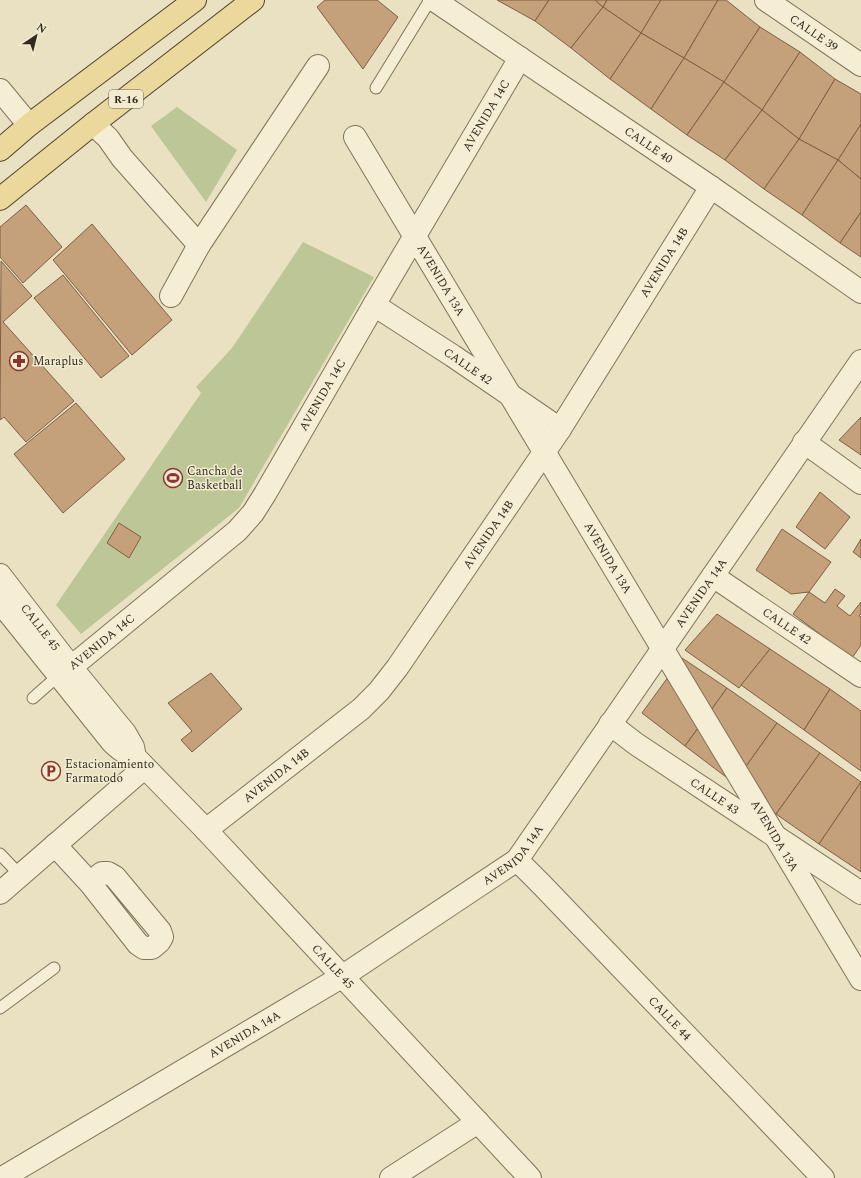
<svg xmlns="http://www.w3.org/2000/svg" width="861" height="1178" font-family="Spectral,serif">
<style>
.green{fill:#bdc697}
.building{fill:#c4a07b;stroke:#7f5f43}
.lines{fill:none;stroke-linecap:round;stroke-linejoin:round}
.service-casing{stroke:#82735b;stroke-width:13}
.minor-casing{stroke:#82735b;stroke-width:24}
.primary-casing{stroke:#50412f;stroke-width:24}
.service{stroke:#f5eed4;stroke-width:11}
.minor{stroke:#f5eed4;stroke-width:22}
.primary{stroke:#ead89c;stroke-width:22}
.labels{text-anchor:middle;stroke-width:3;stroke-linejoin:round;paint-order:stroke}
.shield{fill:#f2ebd1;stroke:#6c6454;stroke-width:1}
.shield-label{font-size:11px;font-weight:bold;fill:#332a1e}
.street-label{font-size:12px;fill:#332a1e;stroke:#f2ebd1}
.poi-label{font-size:12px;fill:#332a1e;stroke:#f2ebd1;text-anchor:start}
</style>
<rect width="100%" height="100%" fill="#e9e1c2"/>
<!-- green -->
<g class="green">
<polygon points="177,107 237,150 206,202 151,126"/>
<polygon points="303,242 374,277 239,508 81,634 56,605 201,393 196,387 232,348"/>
</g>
<!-- building -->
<g class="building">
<polygon points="325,0 377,0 398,17 363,69 317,7"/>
<polygon points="497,0 549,0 535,21"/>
<polygon points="549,0 595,0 603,7 571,48 535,21"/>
<polygon points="595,0 607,0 603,7"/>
<polygon points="607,0 661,0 641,33 603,7"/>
<polygon points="661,0 718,0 684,58 641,33"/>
<polygon points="718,0 726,0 760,27 724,82 684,58"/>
<polygon points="603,7 641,33 610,79 571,48"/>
<polygon points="760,27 800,52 762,110 724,82"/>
<polygon points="641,33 684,58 651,109 610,79"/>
<polygon points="800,52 835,79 799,139 762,110"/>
<polygon points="684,58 724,82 687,135 651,109"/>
<polygon points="835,79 861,94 861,124 838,160 799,139"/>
<polygon points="724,82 762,110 725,160 687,135"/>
<polygon points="762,110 799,139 764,189 725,160"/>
<polygon points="861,124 861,179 838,160"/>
<polygon points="799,139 838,160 802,215 764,189"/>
<polygon points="838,160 861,179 861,212 840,243 802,215"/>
<polygon points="26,205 62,247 23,283 0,257 0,227"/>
<polygon points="861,212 861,257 840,243"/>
<polygon points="92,224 172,320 132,355 53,260"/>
<polygon points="1,261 32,296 3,322 74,401 26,442 4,417 0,420"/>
<polygon points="63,275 129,356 101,378 34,298"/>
<polygon points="76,403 125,459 63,513 14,454"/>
<polygon points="861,417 861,455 839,440"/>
<polygon points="820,492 850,517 825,549 796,527"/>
<polygon points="119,523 141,537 129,558 107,543"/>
<polygon points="782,529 831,562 809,592 791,594 756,570"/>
<polygon points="861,539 861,558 853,552"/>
<polygon points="835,589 845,596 837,606 850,616 861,602 861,614 859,616 861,617 861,645 852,658 793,614 809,592 825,603"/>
<polygon points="717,614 770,649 739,688 685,650"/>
<polygon points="770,649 830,689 804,730 741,685"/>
<polygon points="682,658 727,688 685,746 642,713"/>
<polygon points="211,673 242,709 192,752 181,740 192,731 168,703"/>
<polygon points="727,688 777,723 734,783 685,746"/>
<polygon points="830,689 861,711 861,771 804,730"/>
<polygon points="777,723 820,753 776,814 734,783"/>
<polygon points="820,753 861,782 819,844 776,814"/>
<polygon points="861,782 861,872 819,844"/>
</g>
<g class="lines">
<defs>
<g id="service">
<polyline points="376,88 430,0"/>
<polyline points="33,698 59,675"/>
<polyline points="0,854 20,875"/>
<polyline points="0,1008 54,968"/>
</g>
<g id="minor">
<path id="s1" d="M434 0 711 187 861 292"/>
<path id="s2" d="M766 0 861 65"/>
<polyline points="0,90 29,125"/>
<polyline points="93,124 108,138 122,158 199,245"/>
<path id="s3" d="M355 137 861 979"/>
<polyline points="171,296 199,245 318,66"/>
<path id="s4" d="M374 305 453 356 560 429"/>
<polyline points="804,442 861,483"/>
<path id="s5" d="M0 575 71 667 125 733 133 747 135 757 206 830 530 1178"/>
<path id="s6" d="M713 576 861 676"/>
<path d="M0 602 112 742C119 749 125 754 135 757"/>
<path id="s7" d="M59 675 81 659 237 531 253 513 265 494 374 305 520 58"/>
<path id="s8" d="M610 724 636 744 861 893"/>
<path id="s9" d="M206 830 361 709 379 691 397 668 560 429 711 187"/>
<polyline points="55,845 90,883 138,944 144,948 152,948 159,942 162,937 160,931 115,877 108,873 102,873 90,883"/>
<path id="s10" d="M517 860 542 885 823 1178"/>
<polyline points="0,893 144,768"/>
<path id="s11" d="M2 1178 343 976 517 860 861 361"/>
<polyline points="391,1178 478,1122"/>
</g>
<g id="primary">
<polyline points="0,150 29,125 195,0"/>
<polyline points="0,199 93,124 253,0"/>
</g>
</defs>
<!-- service casing -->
<use href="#service" class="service-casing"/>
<!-- minor casing -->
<use href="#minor" class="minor-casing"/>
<!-- primary casing -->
<use href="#primary" class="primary-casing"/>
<!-- service -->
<use href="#service" class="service"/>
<!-- minor -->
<use href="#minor" class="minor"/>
<!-- primary -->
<use href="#primary" class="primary"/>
</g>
<!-- icons -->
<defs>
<symbol id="pharmacy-ring" viewBox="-11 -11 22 22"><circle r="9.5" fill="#f2ebd1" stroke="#8b3730" stroke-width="1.5"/><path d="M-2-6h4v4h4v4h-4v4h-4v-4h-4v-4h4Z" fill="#8b3730"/></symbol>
<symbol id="stadium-ring" viewBox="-11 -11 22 22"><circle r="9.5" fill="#f2ebd1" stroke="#8b3730" stroke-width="1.5"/><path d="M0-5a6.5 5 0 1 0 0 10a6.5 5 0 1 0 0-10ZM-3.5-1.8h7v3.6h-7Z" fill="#8b3730"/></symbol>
<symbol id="parking-ring" viewBox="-11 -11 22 22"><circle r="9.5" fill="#f2ebd1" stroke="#8b3730" stroke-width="1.5"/><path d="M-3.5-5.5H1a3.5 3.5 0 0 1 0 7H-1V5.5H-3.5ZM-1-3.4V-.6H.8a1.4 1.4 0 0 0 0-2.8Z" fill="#8b3730"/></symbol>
</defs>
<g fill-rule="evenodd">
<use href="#pharmacy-ring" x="8" y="350" width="22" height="22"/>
<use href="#stadium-ring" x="162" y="467" width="22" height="22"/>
<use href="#parking-ring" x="40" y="760" width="22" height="22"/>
</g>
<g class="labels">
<!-- shield labels -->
<rect class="shield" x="109" y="90" width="34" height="18" rx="3"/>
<g class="shield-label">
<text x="126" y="103">R-16</text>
</g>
<!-- street labels -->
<g class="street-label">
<text dy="4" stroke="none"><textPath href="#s2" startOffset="58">CALLE 39</textPath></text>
<text dy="4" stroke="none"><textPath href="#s7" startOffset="714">AVENIDA 14C</textPath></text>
<text dy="4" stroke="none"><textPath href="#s1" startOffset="259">CALLE 40</textPath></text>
<text dy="4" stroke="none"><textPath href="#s9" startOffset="737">AVENIDA 14B</textPath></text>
<text dy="4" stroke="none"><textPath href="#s3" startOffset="167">AVENIDA 13A</textPath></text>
<text dy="4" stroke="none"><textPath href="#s4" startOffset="112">CALLE 42</textPath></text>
<text dy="4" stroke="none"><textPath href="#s7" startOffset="390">AVENIDA 14C</textPath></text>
<text dy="4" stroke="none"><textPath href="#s9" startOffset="413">AVENIDA 14B</textPath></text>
<text dy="4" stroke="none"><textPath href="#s3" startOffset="491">AVENIDA 13A</textPath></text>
<text dy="4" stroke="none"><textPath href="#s11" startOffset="930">AVENIDA 14A</textPath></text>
<text dy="4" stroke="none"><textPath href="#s6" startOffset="89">CALLE 42</textPath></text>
<text dy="4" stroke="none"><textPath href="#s5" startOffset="66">CALLE 45</textPath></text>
<text dy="4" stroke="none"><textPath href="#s7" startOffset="54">AVENIDA 14C</textPath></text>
<text dy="4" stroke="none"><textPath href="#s9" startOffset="89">AVENIDA 14B</textPath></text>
<text dy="4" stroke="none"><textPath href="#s8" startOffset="127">CALLE 43</textPath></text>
<text dy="4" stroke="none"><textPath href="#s3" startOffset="815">AVENIDA 13A</textPath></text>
<text dy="4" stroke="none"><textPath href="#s11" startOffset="606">AVENIDA 14A</textPath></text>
<text dy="4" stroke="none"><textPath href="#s5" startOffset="516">CALLE 45</textPath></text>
<text dy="4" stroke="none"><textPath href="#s10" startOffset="220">CALLE 44</textPath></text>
<text dy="4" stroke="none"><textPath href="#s11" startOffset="282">AVENIDA 14A</textPath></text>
</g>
<!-- poi labels -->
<g class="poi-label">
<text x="33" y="365">Maraplus</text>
<text x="187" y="475">Cancha de<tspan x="187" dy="14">Basketball</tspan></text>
<text x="65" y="768">Estacionamiento<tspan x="65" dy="14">Farmatodo</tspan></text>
</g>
</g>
<!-- north arrow -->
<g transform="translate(36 36) rotate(35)" stroke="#f2ebd1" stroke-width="3" paint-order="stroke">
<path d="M0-3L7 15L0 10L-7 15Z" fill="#332a1e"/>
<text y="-6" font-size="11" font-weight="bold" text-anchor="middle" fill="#332a1e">N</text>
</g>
</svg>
